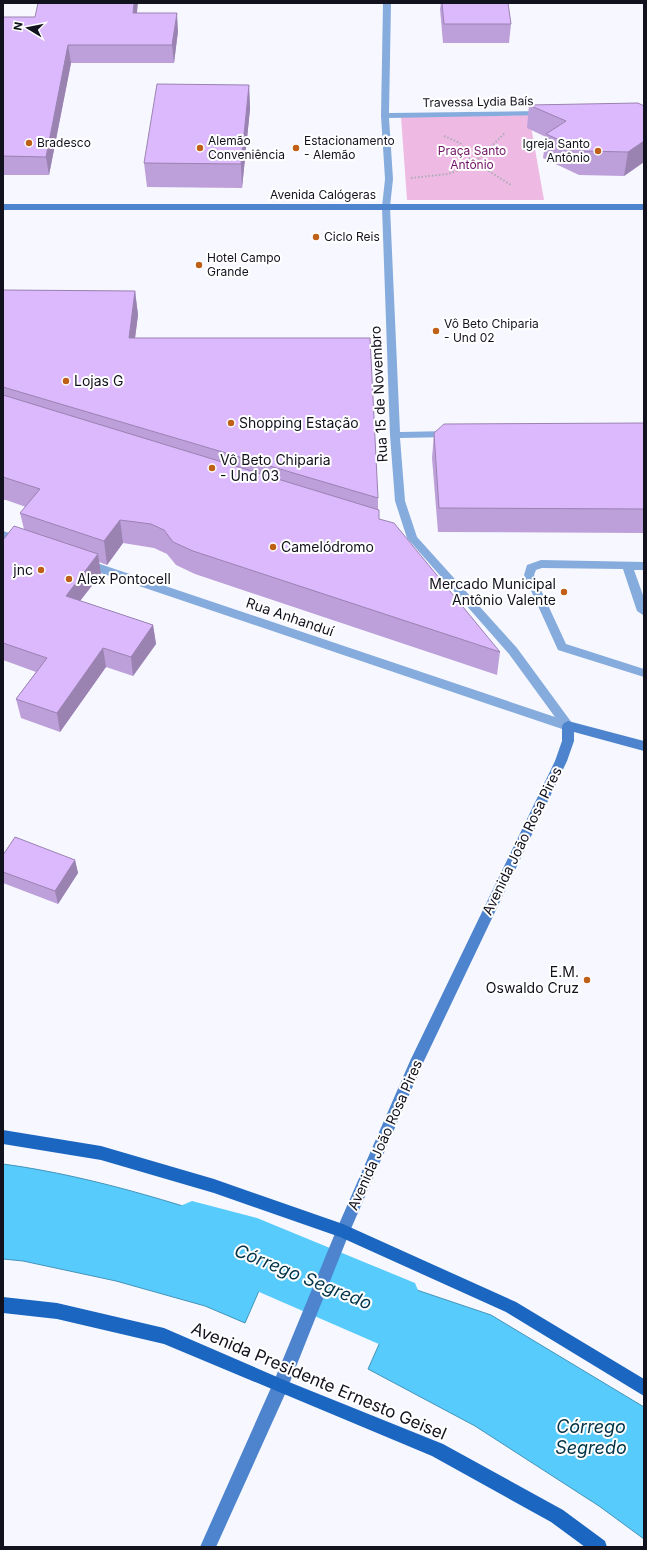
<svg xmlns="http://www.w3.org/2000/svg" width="647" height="1550" font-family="Inter,sans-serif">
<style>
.green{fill:#eebae3}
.water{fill:#58cbfd;stroke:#4394ba}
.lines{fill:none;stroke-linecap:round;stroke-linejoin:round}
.stream{fill:#4394ba;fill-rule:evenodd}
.river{fill:#58cbfd;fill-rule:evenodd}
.path{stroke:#acacb5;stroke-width:2;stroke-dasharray:1.5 2;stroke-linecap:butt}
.lane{fill:#86abdd;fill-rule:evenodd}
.street{fill:#86abdd;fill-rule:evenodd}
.secondary{fill:#4d84cd;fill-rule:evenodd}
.primary{fill:#1b66c0;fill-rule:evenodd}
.wall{fill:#bd9fda}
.shaded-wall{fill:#9a82b1}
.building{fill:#dcb9fd;stroke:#9a82b1}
.poi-dot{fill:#bf6019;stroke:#fff;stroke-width:1.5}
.labels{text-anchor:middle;stroke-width:4;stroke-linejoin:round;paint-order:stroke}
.far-street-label{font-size:12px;fill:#12121e;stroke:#fff}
.far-poi-label{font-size:12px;fill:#12121e;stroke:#fff;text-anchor:start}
.far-park-label{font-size:12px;fill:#701265;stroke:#fff}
.poi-label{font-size:14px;fill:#12121e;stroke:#fff;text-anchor:start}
.street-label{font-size:14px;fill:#12121e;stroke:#fff}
.near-street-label{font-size:17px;fill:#12121e;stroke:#fff}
.near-water-label{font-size:18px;font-style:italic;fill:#003347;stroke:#fff}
</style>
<rect width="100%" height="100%" fill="#f7f8ff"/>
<!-- green -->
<polygon class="green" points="529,115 544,200 407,200 401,117"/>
<!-- water -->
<g class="water">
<path d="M3 1164C99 1177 191 1208 282 1238L245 1323 205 1306 116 1281 23 1261 3 1259Z"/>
<polygon points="405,1286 491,1315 644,1407 644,1539 599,1506 475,1426 368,1369"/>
</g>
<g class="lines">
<!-- stream -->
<polygon class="stream" points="388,1304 409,1313 411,1317 409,1321 405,1323 384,1314 382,1310 384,1306"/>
<!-- river -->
<polygon class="river" points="192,1201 257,1218 415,1283 426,1310 415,1337 388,1348 252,1289 192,1273 166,1262 155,1237 166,1212"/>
<!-- path -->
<g class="path">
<polyline points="444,136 460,143 473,164"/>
<polyline points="473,164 505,133"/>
<polyline points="411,178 448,174 472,165 484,168 511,185"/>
</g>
<!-- lane -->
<polygon class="lane" points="541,560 644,562 644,570 634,570 644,598 643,615 637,611 623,569 542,568 536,570 534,575 566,644 644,669 644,677 558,650 524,575 527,565"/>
<!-- street -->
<g class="street">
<polygon points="383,3 391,3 389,113 544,111 548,113 544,115 389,118 393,179 390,207 400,432 450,431 455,434 450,437 400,438 405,501 417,537 517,648 572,723 574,726 572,729 568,731 80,566 79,563 80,560 88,560 555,717 509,654 407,538 395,501 390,435 382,207 385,179 381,116"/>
<polygon points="3,531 25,538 26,541 21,545 3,539"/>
</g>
<!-- secondary -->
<g class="secondary">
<rect x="3" y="204" width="641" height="6"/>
<polygon points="568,721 644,741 644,751 574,732 574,741 567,761 423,1063 350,1231 286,1392 216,1547 200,1547 274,1381 336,1231 410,1061 555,761 562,741 562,726 564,723"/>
</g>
<!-- primary -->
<g class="primary">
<polygon points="3,1130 101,1146 214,1179 343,1224 516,1302 644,1379 644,1396 506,1312 340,1237 214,1193 101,1160 3,1144"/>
<polygon points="3,1297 57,1303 164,1328 284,1380 443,1444 563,1510 605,1541 607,1547 585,1547 551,1522 432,1456 164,1344 57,1319 3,1313"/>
</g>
</g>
<!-- wall -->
<g class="wall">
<polygon points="441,3 442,3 511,24 509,43 443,43 440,9"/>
<polygon points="137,13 178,31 174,63 71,63 49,175 3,175 3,17 35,17"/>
<polygon points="249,85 250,109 242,188 147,187 144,163"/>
<polygon points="529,105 644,106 644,162 624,176 579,175 543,158 546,137 527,128"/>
<polygon points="3,290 135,291 138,315 135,338 378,498 378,509 379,519 500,652 497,675 195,574 176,565 167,554 154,548 123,543 107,565 99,562 101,574 80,601 153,625 156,644 133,676 106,667 60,732 21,718 16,699 36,672 3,660 3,540 24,529 20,513 26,507 6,500 3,500"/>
<polygon points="644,423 644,533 438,532 432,458 434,433"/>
<polygon points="3,855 75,860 78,873 58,904 3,883"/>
</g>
<!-- shaded-wall -->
<g class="shaded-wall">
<polygon points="134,3 138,3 135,31 133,13"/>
<polygon points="177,13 178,31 174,63 172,45"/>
<polygon points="68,45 71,63 49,175 46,157"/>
<polygon points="249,85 250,109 242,188 241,164"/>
<polygon points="644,141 644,162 624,176 628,152"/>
<polygon points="135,291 138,315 132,361 129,338"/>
<polygon points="120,520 123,543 107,565 104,541"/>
<polygon points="98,554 101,574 69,615 66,596"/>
<polygon points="153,625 156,644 133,676 131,657"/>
<polygon points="103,648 106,667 60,732 57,713"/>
<polygon points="75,860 78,873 58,904 55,891"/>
</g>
<!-- building -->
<g class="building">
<polygon points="38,3 134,3 133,13 177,13 172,45 68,45 46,157 3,156 3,17 35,17"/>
<polygon points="442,3 508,3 511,24 444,24"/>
<polygon points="157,84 249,85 241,164 144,163"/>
<polygon points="638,103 644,106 644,141 628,152 583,151 546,134 566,121 529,105"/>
<polygon points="3,290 135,291 129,338 370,338 378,498 3,387"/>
<polygon points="3,395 379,510 379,519 394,523 500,652 193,551 173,542 164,530 151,524 120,520 104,541 20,513 40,489 3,477"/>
<polygon points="644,423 644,509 439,508 434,433 444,424"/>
<polygon points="14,526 98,554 66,596 153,625 131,657 103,648 57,713 16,699 47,658 3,643 3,540"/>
<polygon points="15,837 75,860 55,891 3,872 3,855"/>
</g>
<!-- markers -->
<g class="poi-dot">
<circle cx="29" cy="143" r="4"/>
<circle cx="200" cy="148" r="4"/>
<circle cx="296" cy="148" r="4"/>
<circle cx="598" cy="151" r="4"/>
<circle cx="316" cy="237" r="4"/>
<circle cx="199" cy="265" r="4"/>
<circle cx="436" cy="331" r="4"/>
<circle cx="66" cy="381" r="4"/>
<circle cx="231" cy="423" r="4"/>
<circle cx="212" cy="468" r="4"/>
<circle cx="273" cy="547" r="4"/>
<circle cx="41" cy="570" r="4"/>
<circle cx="69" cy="579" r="4"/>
<circle cx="564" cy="592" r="4"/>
<circle cx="587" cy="980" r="4"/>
</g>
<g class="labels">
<!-- far-street labels -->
<g class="far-street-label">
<text transform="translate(478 102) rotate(-1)" y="4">Travessa Lydia Baís</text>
<text x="323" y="199">Avenida Calógeras</text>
</g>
<!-- far-poi labels -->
<g class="far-poi-label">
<text x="208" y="145">Alemão<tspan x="208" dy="14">Conveniência</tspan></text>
<text x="304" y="145">Estacionamento<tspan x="304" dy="14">- Alemão</tspan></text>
<text x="37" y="147">Bradesco</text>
<text x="590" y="148" text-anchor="end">Igreja Santo<tspan x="590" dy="14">Antônio</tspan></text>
<text x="324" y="241">Ciclo Reis</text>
<text x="207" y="262">Hotel Campo<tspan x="207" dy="14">Grande</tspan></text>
<text x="444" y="328">Vô Beto Chiparia<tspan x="444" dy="14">- Und 02</tspan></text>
</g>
<!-- far-park labels -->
<g class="far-park-label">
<text x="472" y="155">Praça Santo<tspan x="472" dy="14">Antônio</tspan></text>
</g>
<!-- poi labels -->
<g class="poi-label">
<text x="74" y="386">Lojas G</text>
<text x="239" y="428">Shopping Estação</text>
<text x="220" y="465">Vô Beto Chiparia<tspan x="220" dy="16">- Und 03</tspan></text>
<text x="281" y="552">Camelódromo</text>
<text x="33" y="575" text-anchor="end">jnc</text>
<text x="77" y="584">Alex Pontocell</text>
<text x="556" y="589" text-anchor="end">Mercado Municipal<tspan x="556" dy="16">Antônio Valente</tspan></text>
<text x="579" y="977" text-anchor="end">E.M.<tspan x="579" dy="16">Oswaldo Cruz</tspan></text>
</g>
<!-- street labels -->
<g class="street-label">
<text transform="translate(379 394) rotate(-93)" y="5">Rua 15 de Novembro</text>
<text transform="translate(290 617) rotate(19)" y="5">Rua Anhanduí</text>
<text transform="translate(522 841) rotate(-64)" y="5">Avenida João Rosa Pires</text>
<text transform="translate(385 1135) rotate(-66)" y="5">Avenida João Rosa Pires</text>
</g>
<!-- near-street labels -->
<g class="near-street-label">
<text transform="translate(319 1381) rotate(23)" y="6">Avenida Presidente Ernesto Geisel</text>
</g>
<!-- near-water labels -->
<g class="near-water-label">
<text transform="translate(303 1277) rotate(22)" y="6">Córrego Segredo</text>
<text x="591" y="1433">Córrego<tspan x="591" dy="21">Segredo</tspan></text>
</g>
</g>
<!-- border -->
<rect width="647" height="1550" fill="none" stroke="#12121e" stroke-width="8"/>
<!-- north arrow -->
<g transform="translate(28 28) rotate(280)" stroke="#ffffff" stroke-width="3" paint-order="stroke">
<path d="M0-3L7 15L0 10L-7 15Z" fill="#12121e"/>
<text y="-6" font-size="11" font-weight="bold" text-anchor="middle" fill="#12121e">N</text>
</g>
</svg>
